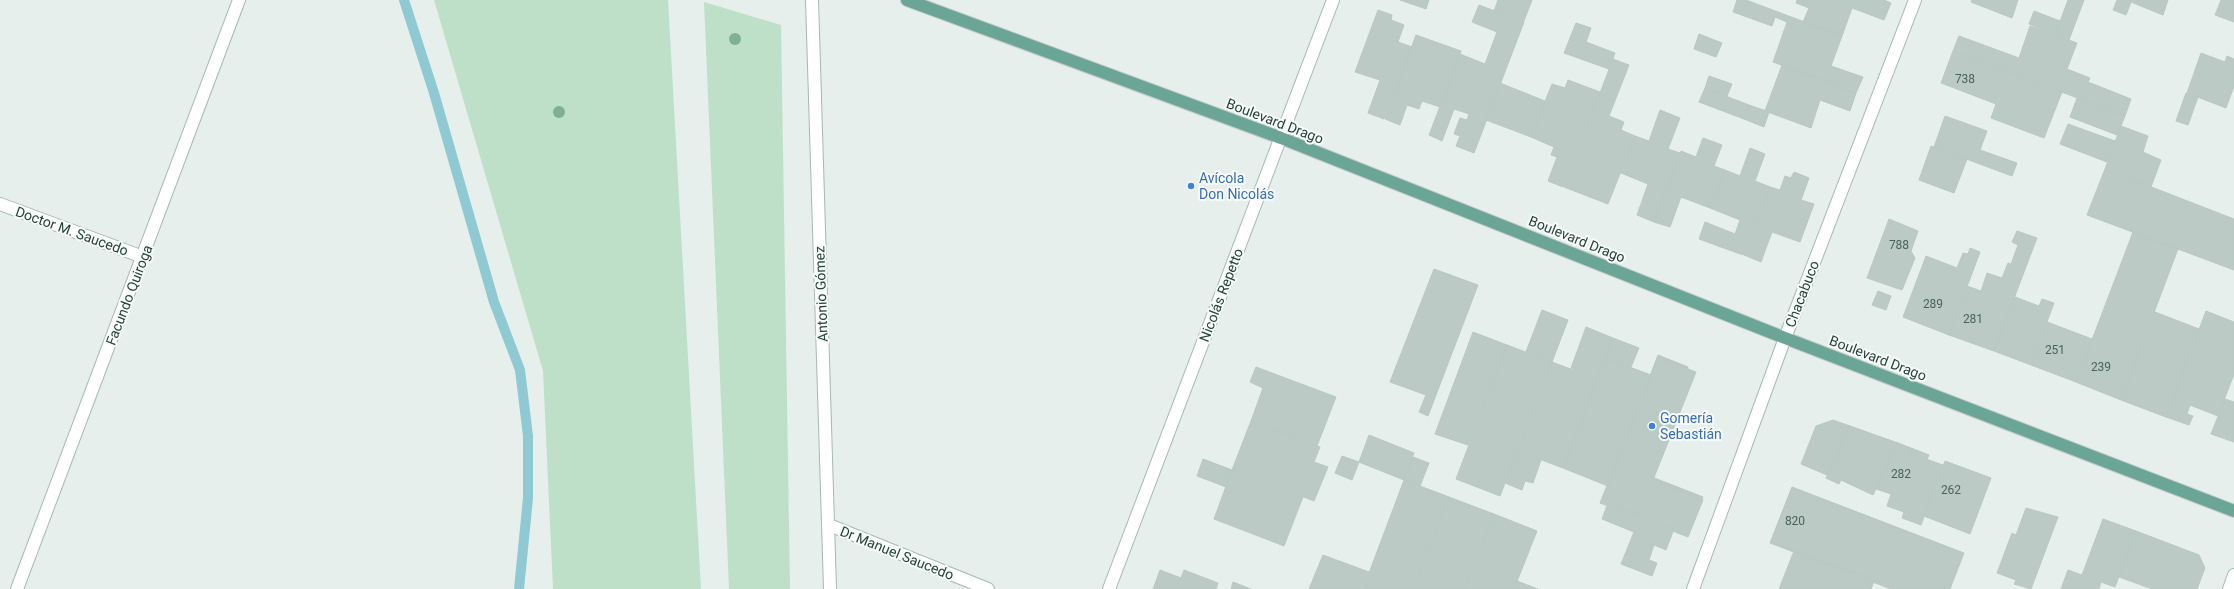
<svg xmlns="http://www.w3.org/2000/svg" width="2234" height="589" font-family="Roboto,sans-serif">
<style>
.green{fill:#bfe0c8}
.lines{fill:none;stroke-linecap:round;stroke-linejoin:round}
.stream{stroke:#8ec9d4;stroke-width:10}
.building{fill:#bbcac4;stroke:#b8c9c2}
.minor-casing{stroke:#a8b8b2;stroke-width:14}
.major-casing{stroke:#c2cac8;stroke-width:14}
.minor{stroke:#fff;stroke-width:12}
.major{stroke:#6aa596;stroke-width:12}
.tree{fill:#80af93}
.shop-dot{fill:#3f7fe0;stroke:#f7fbf9;stroke-width:1.5}
.labels{text-anchor:middle;stroke-width:4;stroke-linejoin:round;paint-order:stroke}
.number-label{font-size:12px;fill:#4a645c}
.street-label{font-size:14px;fill:#24423a;stroke:#f7fbf9}
.shop-label{font-size:14px;fill:#366cbe;stroke:#f7fbf9;text-anchor:start}
</style>
<rect width="100%" height="100%" fill="#e6efeb"/>
<!-- green -->
<g class="green">
<polygon points="434,0 668,0 701,589 553,589 543,371"/>
<polygon points="704,2 781,25 790,589 729,589"/>
</g>
<g class="lines">
<!-- stream -->
<polyline class="stream" points="404,0 434,93 494,302 520,370 528,436 528,498 519,589"/>
</g>
<!-- building -->
<g class="building">
<polygon points="1400,0 1429,0 1426,9"/>
<polygon points="1498,0 1532,0 1524,21 1494,11"/>
<polygon points="1737,0 1746,0 1842,36 1831,66 1863,77 1856,93 1773,62 1787,22 1775,17 1772,26 1733,12"/>
<polygon points="1797,0 1884,0 1891,3 1884,20 1852,8 1842,36 1803,22 1809,8 1796,3"/>
<polygon points="1972,0 2018,0 2012,18 1971,2"/>
<polygon points="2068,0 2084,0 2069,40 2055,35"/>
<polygon points="2117,0 2168,0 2163,15 2131,2 2126,15 2113,10"/>
<polygon points="2221,0 2234,0 2234,22 2215,15"/>
<polygon points="1479,5 1524,22 1474,153 1456,146 1460,136 1454,134 1460,118 1467,120 1469,114 1454,109 1442,141 1429,135 1460,54 1485,64 1497,32 1472,22"/>
<polygon points="1378,10 1392,15 1391,20 1404,25 1398,42 1412,47 1384,119 1368,113 1380,80 1355,72"/>
<polygon points="2034,11 2060,21 2055,35 2029,24"/>
<polygon points="1576,23 1591,28 1586,42 1615,53 1609,69 1564,53"/>
<polygon points="2030,26 2077,43 2067,69 2090,78 2088,82 2131,99 2125,116 1953,51 1959,36 2019,58"/>
<polygon points="1699,34 1722,43 1716,57 1694,49"/>
<polygon points="1416,35 1461,51 1440,107 1422,101 1419,109 1407,105 1400,125 1385,119"/>
<polygon points="1953,51 2062,92 2044,138 1991,118 1996,104 1941,83"/>
<polygon points="2201,53 2225,62 2227,56 2234,59 2234,86 2226,108 2187,93"/>
<polygon points="1613,59 1629,65 1609,116 1624,122 1621,130 1635,136 1608,204 1564,187"/>
<polygon points="1782,65 1856,93 1850,111 1820,100 1811,128 1765,111"/>
<polygon points="1709,76 1732,84 1727,96 1705,88"/>
<polygon points="1568,80 1600,92 1563,187 1548,181 1557,157 1551,155 1554,147 1531,137 1552,84 1565,88"/>
<polygon points="1500,83 1545,101 1531,137 1486,120"/>
<polygon points="1705,88 1749,105 1744,119 1699,102"/>
<polygon points="2186,93 2198,97 2188,125 2176,121"/>
<polygon points="2077,98 2125,116 2117,135 2070,117"/>
<polygon points="1749,105 1769,112 1764,127 1744,119"/>
<polygon points="1660,110 1680,118 1668,149 1680,153 1654,222 1637,215 1648,184 1621,173 1635,136 1649,141"/>
<polygon points="1945,116 1987,131 1980,150 2017,163 2012,176 1934,147"/>
<polygon points="2068,124 2115,141 2107,162 2060,144"/>
<polygon points="2121,126 2148,136 2143,152 2161,160 2151,187 2105,169"/>
<polygon points="1703,138 1722,145 1714,166 1725,170 1710,208 1681,197 1670,227 1654,222 1681,151 1696,157"/>
<polygon points="1931,146 1967,159 1954,193 1919,180"/>
<polygon points="1750,148 1765,154 1755,181 1770,187 1743,255 1699,239 1705,222 1735,234 1740,220 1710,208 1725,170 1740,176"/>
<polygon points="2105,169 2234,219 2234,270 2087,215"/>
<polygon points="1794,172 1809,178 1801,200 1814,204 1800,242 1772,232 1761,262 1744,255 1770,187 1780,190 1785,176 1791,178"/>
<polygon points="1889,219 1918,231 1911,251 1915,258 1902,290 1867,278"/>
<polygon points="2017,231 2037,238 1994,351 1949,335 1967,286 1981,291 1987,273 2002,278 2008,263 2011,264 2018,245 2012,242"/>
<polygon points="2133,232 2178,249 2121,400 2076,382"/>
<polygon points="1970,248 1980,252 1949,335 1903,317 1926,256 1957,268 1963,253 1968,254"/>
<polygon points="1434,269 1478,285 1428,416 1419,412 1426,395 1390,382"/>
<polygon points="1878,291 1891,296 1886,310 1872,305"/>
<polygon points="2015,297 2039,306 2042,299 2054,303 2031,365 1994,351"/>
<polygon points="1542,310 1568,320 1552,362 1526,352"/>
<polygon points="2206,311 2234,322 2234,374 2218,416 2190,405 2187,414 2193,416 2189,425 2166,417"/>
<polygon points="2155,312 2199,329 2166,417 2121,400"/>
<polygon points="2047,322 2092,339 2076,382 2031,365"/>
<polygon points="1586,327 1613,338 1597,379 1571,368"/>
<polygon points="1473,332 1507,345 1468,445 1435,434"/>
<polygon points="1613,338 1639,348 1631,367 1605,358"/>
<polygon points="1507,345 1552,362 1500,496 1456,479"/>
<polygon points="1658,355 1688,367 1681,385 1686,387 1652,477 1703,497 1688,534 1602,501"/>
<polygon points="1658,357 1696,372 1653,480 1703,500 1688,537 1600,503"/>
<polygon points="1605,358 1651,375 1608,486 1563,468"/>
<polygon points="1552,362 1597,379 1563,468 1518,451"/>
<polygon points="1256,367 1336,397 1317,446 1251,421 1263,388 1250,382"/>
<polygon points="2225,399 2234,402 2234,442 2211,434"/>
<polygon points="1833,420 1850,426 1827,475 1801,464 1816,426"/>
<polygon points="1251,421 1320,447 1314,462 1328,467 1314,501 1232,470"/>
<polygon points="1850,426 1898,443 1873,495 1841,480 1839,484 1826,478"/>
<polygon points="1369,435 1414,453 1404,480 1359,462"/>
<polygon points="1898,443 1911,448 1909,453 1943,465 1921,525 1902,518 1904,512 1887,506 1891,494 1876,489"/>
<polygon points="1911,448 1929,455 1927,459 1909,453"/>
<polygon points="1518,451 1541,460 1533,483 1525,481 1522,490 1505,483"/>
<polygon points="1342,456 1359,462 1352,480 1335,473"/>
<polygon points="1413,457 1429,463 1420,486 1404,480"/>
<polygon points="1203,459 1232,470 1226,487 1197,476"/>
<polygon points="1945,461 1991,478 1970,534 1924,516"/>
<polygon points="1232,470 1303,497 1284,546 1214,519"/>
<polygon points="1404,480 1449,497 1413,589 1363,589"/>
<polygon points="1792,487 1964,553 1950,589 1891,589 1770,543"/>
<polygon points="1792,488 1962,554 1949,589 1895,589 1771,542"/>
<polygon points="1449,497 1494,514 1465,589 1413,589"/>
<polygon points="1608,503 1674,529 1666,550 1654,545 1649,560 1657,563 1652,576 1621,564 1634,532 1602,519"/>
<polygon points="2026,508 2058,517 2031,589 2014,584 2016,580 1997,573 2012,533 2016,535"/>
<polygon points="1494,514 1537,531 1514,589 1465,589"/>
<polygon points="2103,519 2136,531 2115,587 2101,582 2099,589 2061,589 2068,570 2082,575"/>
<polygon points="2136,531 2199,555 2205,568 2197,589 2152,589 2119,577"/>
<polygon points="1794,551 1874,581 1871,589 1779,589"/>
<polygon points="1323,555 1369,572 1362,589 1309,589"/>
<polygon points="1160,570 1181,578 1184,570 1218,583 1216,589 1153,589"/>
<polygon points="1517,581 1538,589 1514,589"/>
<polygon points="1233,582 1251,589 1231,589"/>
</g>
<g class="lines">
<defs>
<g id="minor">
<polyline points="812,0 830,589"/>
<polyline points="0,204 143,257"/>
<polyline points="829,525 988,589"/>
<polyline points="17,589 239,0"/>
<polyline points="1109,589 1333,0"/>
<polyline points="1693,589 1785,338 1915,0"/>
<polyline points="2229,589 2234,575"/>
</g>
<polyline id="major" points="907,0 1281,138 1785,338 2234,511"/>
</defs>
<!-- minor casing -->
<use href="#minor" class="minor-casing"/>
<!-- major casing -->
<use href="#major" class="major-casing"/>
<!-- minor -->
<use href="#minor" class="minor"/>
<!-- major -->
<use href="#major" class="major"/>
</g>
<!-- trees -->
<g class="tree">
<circle cx="735" cy="39" r="6"/>
<circle cx="559" cy="112" r="6"/>
</g>
<!-- markers -->
<g class="shop-dot">
<circle cx="1191" cy="186" r="4"/>
<circle cx="1652" cy="426" r="4"/>
</g>
<g class="labels">
<!-- number labels -->
<g class="number-label">
<text x="1965" y="83">738</text>
<text x="1899" y="249">788</text>
<text x="1933" y="308">289</text>
<text x="1973" y="323">281</text>
<text x="2055" y="354">251</text>
<text x="2101" y="371">239</text>
<text x="1901" y="478">282</text>
<text x="1951" y="494">262</text>
<text x="1795" y="525">820</text>
</g>
<!-- street labels -->
<g class="street-label">
<text transform="translate(1275 121) rotate(21)" y="5">Boulevard Drago</text>
<text transform="translate(72 231) rotate(20)" y="5">Doctor M. Saucedo</text>
<text transform="translate(1577 239) rotate(22)" y="5">Boulevard Drago</text>
<text transform="translate(821 294) rotate(-92)" y="5">Antonio Gómez</text>
<text transform="translate(1802 294) rotate(-69)" y="5">Chacabuco</text>
<text transform="translate(129 295) rotate(-69)" y="5">Facundo Quiroga</text>
<text transform="translate(1221 295) rotate(-69)" y="5">Nicolás Repetto</text>
<text transform="translate(1878 358) rotate(21)" y="5">Boulevard Drago</text>
<text transform="translate(897 553) rotate(22)" y="5">Dr Manuel Saucedo</text>
</g>
<!-- shop labels -->
<g class="shop-label">
<text x="1199" y="183">Avícola<tspan x="1199" dy="16">Don Nicolás</tspan></text>
<text x="1660" y="423">Gomería<tspan x="1660" dy="16">Sebastián</tspan></text>
</g>
</g>
</svg>
